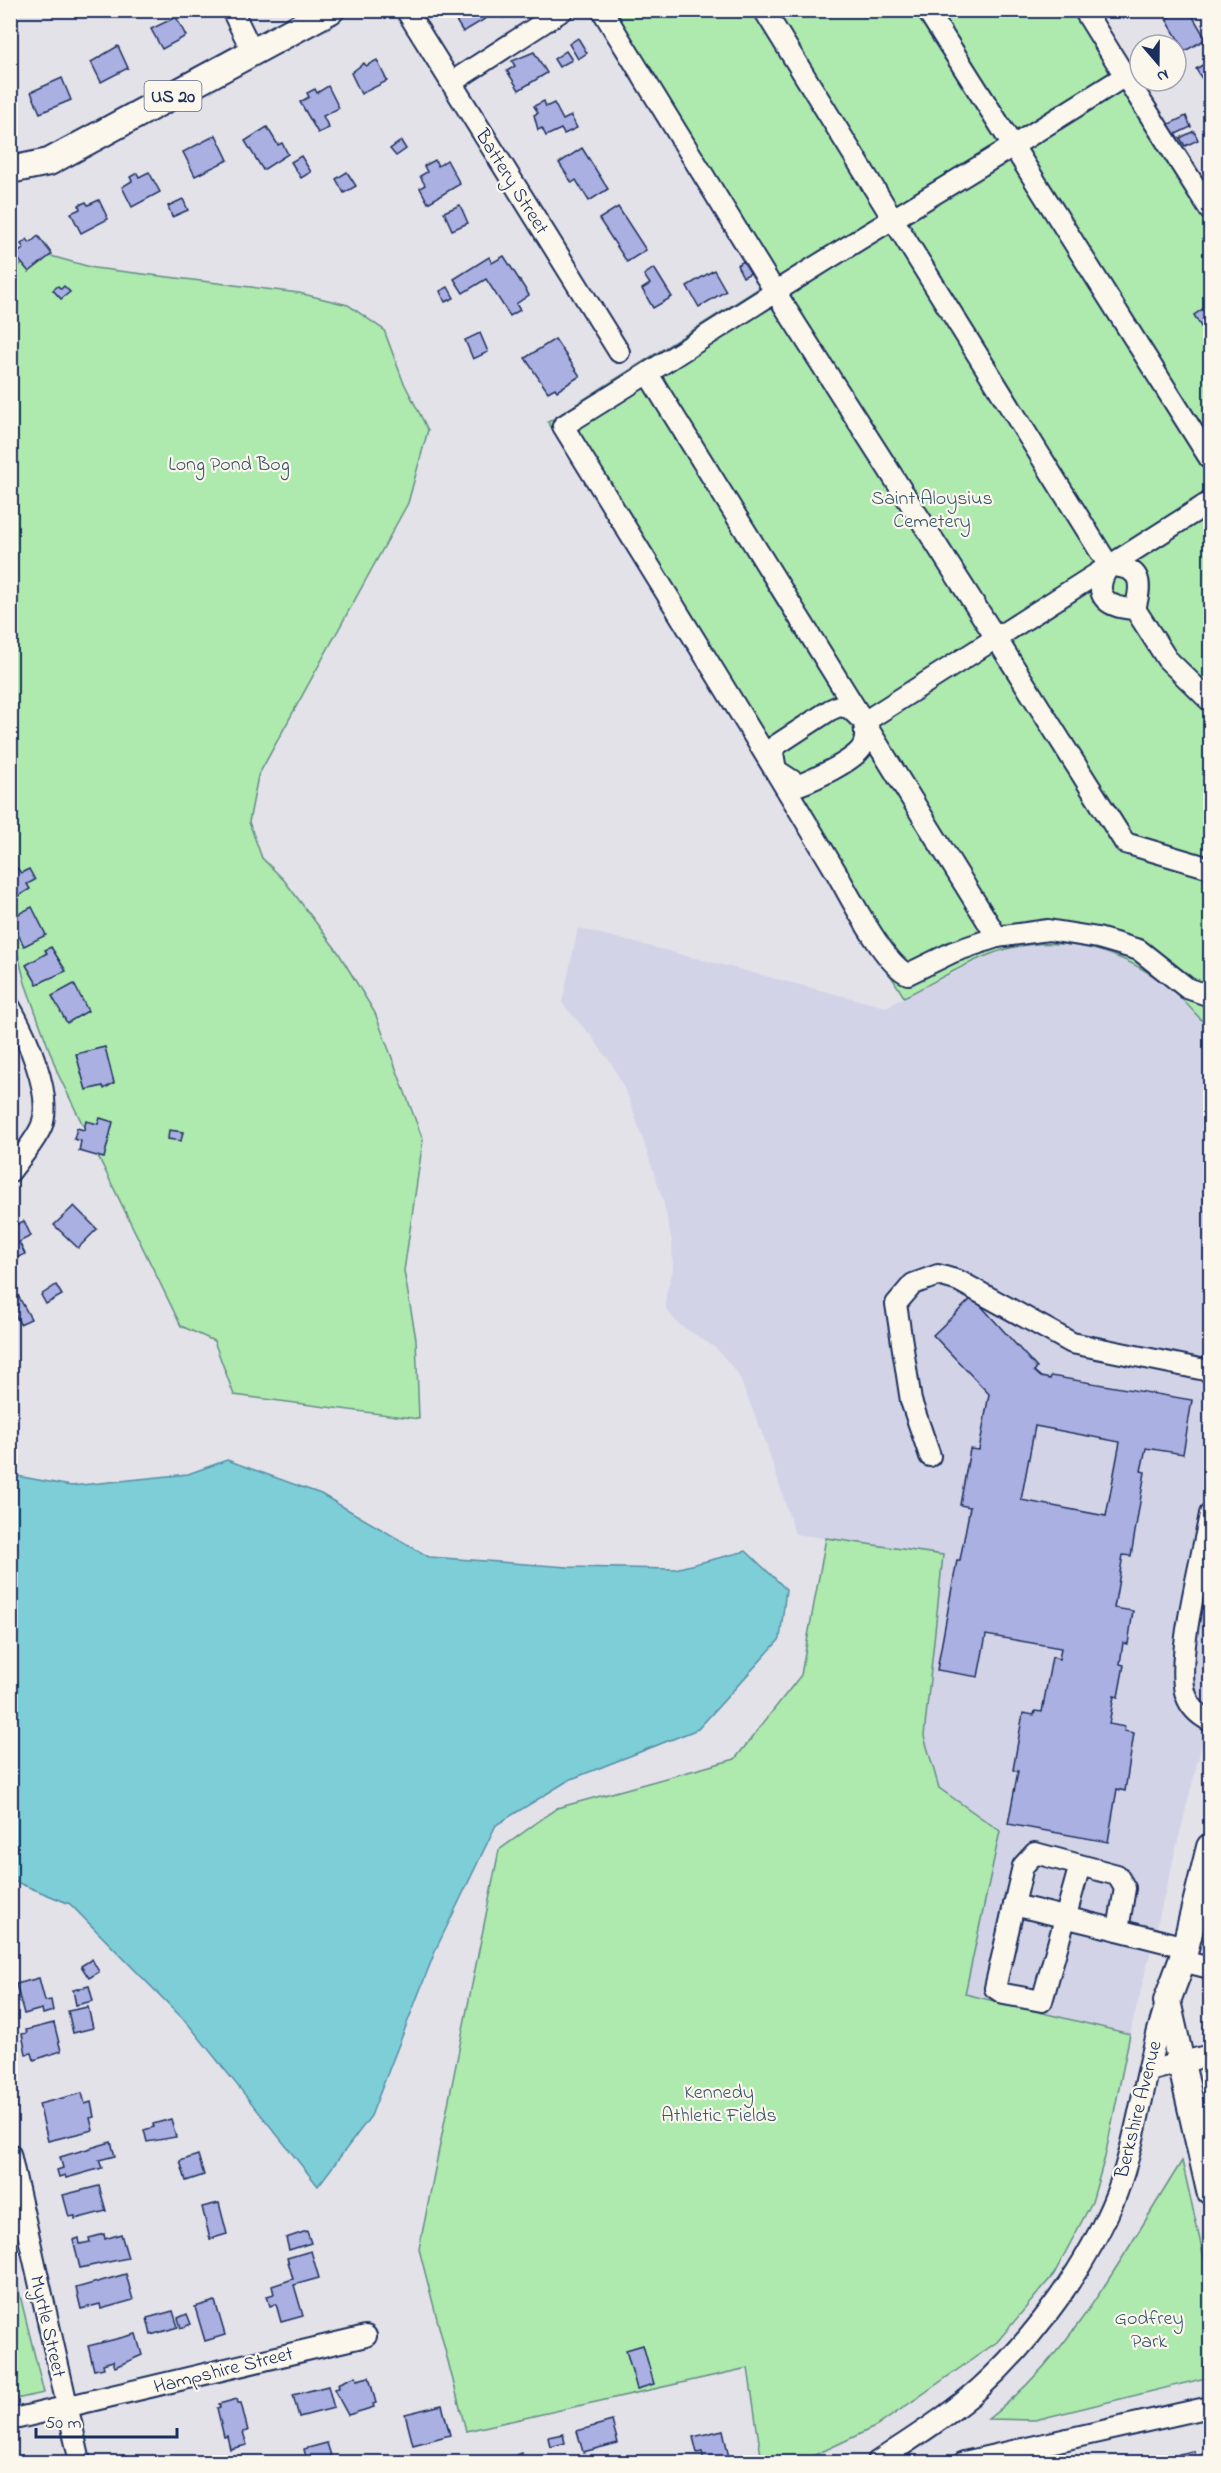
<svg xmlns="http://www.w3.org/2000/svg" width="1221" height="2473" font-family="'Indie Flower',sans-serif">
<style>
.built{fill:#d2d3e7}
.green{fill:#aee9ae;stroke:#648c86;stroke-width:1.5}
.water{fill:#7dced7;stroke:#568ea7;stroke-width:1.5}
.building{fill:#aab0e1;stroke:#1b2f5e;stroke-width:1.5;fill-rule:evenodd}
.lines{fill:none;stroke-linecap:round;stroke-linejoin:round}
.minor-casing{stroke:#1b2f5e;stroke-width:24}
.major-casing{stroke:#1b2f5e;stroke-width:30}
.minor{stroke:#fbf7ec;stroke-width:20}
.major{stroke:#fbf7ec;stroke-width:26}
.labels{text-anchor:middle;stroke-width:4.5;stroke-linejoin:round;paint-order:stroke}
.shield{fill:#fbf7ec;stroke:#5e6b89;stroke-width:1.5}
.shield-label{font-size:18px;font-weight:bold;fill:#1b2f5e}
.street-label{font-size:20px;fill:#1b2f5e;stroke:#fbf7ec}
.park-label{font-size:20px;fill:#38546e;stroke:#fbf7ec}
</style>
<rect width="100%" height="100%" fill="#e3e2e9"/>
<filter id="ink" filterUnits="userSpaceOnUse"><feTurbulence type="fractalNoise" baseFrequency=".0167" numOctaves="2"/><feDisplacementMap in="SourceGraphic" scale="12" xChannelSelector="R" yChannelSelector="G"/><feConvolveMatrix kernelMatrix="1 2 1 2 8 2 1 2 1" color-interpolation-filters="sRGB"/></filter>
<g filter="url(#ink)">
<!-- built -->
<polygon class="built" points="578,928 886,1007 989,955 1032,943 1076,945 1113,954 1145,970 1210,1025 1210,1712 1130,2034 965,1994 1000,1831 939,1788 924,1736 943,1555 795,1534 766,1443 738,1374 717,1349 677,1323 666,1309 666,1293 673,1270 672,1242 663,1200 630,1101 613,1066 592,1037 562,1003"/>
<!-- green -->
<g class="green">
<path d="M592 11H1094L1210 198V1029C1195 1014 1182 997 1165 984 1114 946 1051 932 991 954 961 965 933 983 904 997L548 422 764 285Z"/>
<polygon points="40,253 94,268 299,293 348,305 384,330 403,381 428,430 408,503 258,776 249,822 262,858 284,880 338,952 375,1013 423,1140 404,1271 416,1339 419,1419 234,1395 214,1341 181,1326 58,1074 25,983 10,922 10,271"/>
<polygon points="826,1538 943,1555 924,1736 939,1788 1000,1831 965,1994 1130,2034 1105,2157 1092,2202 1054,2274 997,2342 877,2426 800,2462 762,2462 748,2368 466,2431 419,2249 499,1850 557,1808 735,1759 801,1675"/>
<path d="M1182 2161 1210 2284V2377L1035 2420 988 2419C1073 2354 1125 2251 1182 2161Z"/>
<polygon points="10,2255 44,2393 11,2400 10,2400"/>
</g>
<!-- water -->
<polygon class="water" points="227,1460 321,1494 429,1557 568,1567 675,1569 746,1551 786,1589 780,1639 698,1729 569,1780 496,1825 436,1949 371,2116 318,2186 189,2025 70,1904 11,1880 11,1475 71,1486 188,1474"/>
<!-- building -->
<g class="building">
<polygon points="487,10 490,16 463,32 450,11"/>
<polygon points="498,10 516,10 503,18"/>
<polygon points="1181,10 1189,10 1206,39 1185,51 1166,19"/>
<polygon points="176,17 186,36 162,49 151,29"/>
<polygon points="578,38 587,53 578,59 569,44"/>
<polygon points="118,46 128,68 101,82 91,62"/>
<polygon points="566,51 572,60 559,67 554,59"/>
<polygon points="534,52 547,73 519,90 507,71 515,66 512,61"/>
<polygon points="377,60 387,81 361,94 351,73 364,63 366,66"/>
<polygon points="1210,60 1210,92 1196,69"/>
<polygon points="62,78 71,100 40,113 31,92"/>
<polygon points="328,86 339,108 323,116 329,128 318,133 300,102 309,97 307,93 315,89 317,93"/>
<polygon points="544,101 546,107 554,103 563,120 571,116 577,128 564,134 561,129 546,136 542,128 538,130 534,115 538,113 534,106"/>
<polygon points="1186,116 1191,127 1174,135 1169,124"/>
<polygon points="267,127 278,145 282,143 288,154 263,170 245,141"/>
<polygon points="1194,131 1198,140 1185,146 1180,138"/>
<polygon points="216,135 228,160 195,176 183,152"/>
<polygon points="401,141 406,149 396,156 390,149"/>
<polygon points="582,148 608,189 589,201 576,180 572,183 559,163"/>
<polygon points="301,156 311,172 301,178 291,162"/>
<polygon points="435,160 438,166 447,160 460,184 428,203 420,188 425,185 420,176 427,172 424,166"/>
<polygon points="149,172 160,192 132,207 122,187 132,181 130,177 137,173 139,177"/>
<polygon points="347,172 356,186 344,193 336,179"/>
<polygon points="183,199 188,210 172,217 168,206"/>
<polygon points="99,200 108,219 81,233 71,213 80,209 79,205 86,202 88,205"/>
<polygon points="460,205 468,223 452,230 444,212"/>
<polygon points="618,207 646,250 627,262 599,219"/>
<polygon points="38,236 52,254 29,272 15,255 24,248 21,244 27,239 30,243"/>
<polygon points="504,256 529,295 516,304 520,310 510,316 486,279 463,293 454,279 489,257 492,263"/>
<polygon points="744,261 751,273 743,277 737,265"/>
<polygon points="654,268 672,297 653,308 642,289 650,284 644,275"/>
<polygon points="714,270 726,291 699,307 687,286"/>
<polygon points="58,286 61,289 64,286 70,292 61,299 53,290"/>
<polygon points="448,287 454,298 445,302 440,291"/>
<polygon points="1210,304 1210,342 1194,315"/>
<polygon points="480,333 488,352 473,359 465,340"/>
<polygon points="555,339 580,376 557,391 555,388 548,392 525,358"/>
<polygon points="17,868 21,873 29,869 35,880 27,884 30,889 10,901 10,871"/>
<polygon points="32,907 46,935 24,946 10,918"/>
<polygon points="51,947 66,971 37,984 26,965 47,953 45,950"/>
<polygon points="74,984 88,1011 67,1023 52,996"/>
<polygon points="105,1047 114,1083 104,1089 103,1086 86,1090 76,1054"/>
<polygon points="100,1118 113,1122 104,1158 79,1151 81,1141 74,1139 77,1128 84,1130 86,1121 98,1124"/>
<polygon points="169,1130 183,1132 181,1141 168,1139"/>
<polygon points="74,1206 97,1229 78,1248 54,1225"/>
<polygon points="24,1221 31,1236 19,1242 25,1254 10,1261 10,1227"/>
<polygon points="10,1281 31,1319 20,1324 10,1304"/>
<polygon points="56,1285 62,1295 46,1304 41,1295"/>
<path d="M973 1297 1037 1368 1034 1371 1041 1377 1050 1379 1051 1376 1192 1400 1183 1454 1146 1448 1141 1471 1145 1472 1131 1556 1123 1555 1114 1608 1133 1611 1128 1644 1123 1643 1120 1664 1124 1665 1118 1697 1114 1696 1109 1724 1125 1727 1124 1731 1134 1733 1125 1791 1117 1789 1108 1842 1008 1824 1018 1771 1013 1770 1023 1713 1034 1715 1035 1711 1042 1712 1052 1657 1059 1659 1061 1648 986 1635 978 1677 937 1670 957 1560H960L970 1507 960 1505 970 1449 979 1450 989 1394 933 1335ZM1035 1426 1120 1442 1106 1516 1021 1500Z"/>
<polygon points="92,1959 99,1972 89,1978 81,1966"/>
<polygon points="39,1978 45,2001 51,2000 53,2011 43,2014 42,2009 24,2014 16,1984"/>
<polygon points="89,1986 93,2001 76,2005 73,1990"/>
<polygon points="88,2007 93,2028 73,2033 68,2011"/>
<polygon points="54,2023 61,2051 34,2060 32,2053 26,2054 22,2034 27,2033 26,2030"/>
<polygon points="82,2093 85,2104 91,2102 94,2117 90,2118 93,2130 48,2141 39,2104"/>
<polygon points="171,2119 176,2137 147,2142 144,2130 154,2127 153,2124"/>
<polygon points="111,2142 115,2156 99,2160 102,2168 66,2178 65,2175 59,2177 57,2170 63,2168 60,2157"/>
<polygon points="198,2155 204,2175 186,2181 180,2161"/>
<polygon points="99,2186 106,2211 75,2219 75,2216 69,2217 63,2195"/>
<polygon points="219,2203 227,2234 210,2239 202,2207"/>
<polygon points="307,2231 311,2243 289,2250 286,2238"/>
<polygon points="104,2234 105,2239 121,2234 128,2258 80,2268 73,2240 79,2238 80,2244 90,2242 89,2238"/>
<polygon points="311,2251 319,2278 294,2285 303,2316 281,2322 276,2304 270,2306 267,2296 274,2294 272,2286 293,2279 287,2258"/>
<polygon points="126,2274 133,2300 101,2309 100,2304 81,2309 76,2288"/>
<polygon points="215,2301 225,2335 205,2341 195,2307"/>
<polygon points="173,2311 178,2327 151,2335 147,2318"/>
<polygon points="187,2314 191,2324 181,2328 178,2318"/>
<polygon points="136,2334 142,2355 115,2367 113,2361 103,2364 104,2368 94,2370 88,2346"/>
<polygon points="643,2345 654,2384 637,2389 626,2350"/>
<polygon points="356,2376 357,2380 369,2377 376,2403 373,2404 374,2407 348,2415 334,2389 339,2388 338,2384"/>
<polygon points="328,2386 334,2408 299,2417 293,2395"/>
<polygon points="237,2399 238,2403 241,2403 248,2431 243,2432 247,2445 230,2449 227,2436 224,2437 217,2408 220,2407 219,2404"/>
<polygon points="442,2405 450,2435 413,2445 405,2414"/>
<polygon points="612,2421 618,2443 583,2452 577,2431"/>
<polygon points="723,2430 730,2462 704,2462 702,2452 697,2453 693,2437"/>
<polygon points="563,2434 565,2443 550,2447 548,2437"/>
<polygon points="327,2443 333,2462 307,2462 304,2449"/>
<polygon points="1194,2451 1196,2459 1205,2457 1207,2462 1179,2462 1181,2462 1179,2454"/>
<polygon points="521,2453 524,2462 515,2462 518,2461 516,2455"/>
</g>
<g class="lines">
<defs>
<g id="minor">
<polyline points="232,10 253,53"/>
<polyline points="406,10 619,352"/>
<path d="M602 10 774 290 996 638 864 722 997 937 953 952 908 974C885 966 849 895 836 872 747 722 654 574 563 426 674 358 781 286 893 219L764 10"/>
<polyline points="927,10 1013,146 1125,76 1084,10"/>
<polyline points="1125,76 1210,210"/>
<polyline points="452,82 563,10"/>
<polyline points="648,374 864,722"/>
<polyline points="1109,566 893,219 1013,146 1210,459"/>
<polyline points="1109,566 1210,502"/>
<path d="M1109 566C1141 567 1143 581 1135 609"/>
<path d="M1210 701 1167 659 1135 609C1105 608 1091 594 1109 566L996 638 1125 843 1210 868"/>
<path d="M839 706 849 708 864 722C865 732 867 741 861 749 851 762 815 779 799 785L776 770 773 753 775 746 830 710Z"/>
<polyline points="997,937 1048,930 1098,938 1139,950 1187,988 1210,996"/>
<path d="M10 1007C26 1035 53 1093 42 1125 36 1141 20 1158 10 1172"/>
<polyline points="930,1456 911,1401 896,1304 913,1284 938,1275 959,1281 1072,1343 1210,1371"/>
<path d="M1210 1514C1203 1554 1174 1661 1186 1695 1190 1707 1200 1716 1210 1721"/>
<polyline points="1080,1865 1042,2001 1004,1994 995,1988 1023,1866 1035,1853 1117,1875 1125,1888 1118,1930 1185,1947"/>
<polyline points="1014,1905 1118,1930"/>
<polyline points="1182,1961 1210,1968"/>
<polyline points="1149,2071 1210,2055"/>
<polyline points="10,2154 80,2462"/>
<polyline points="10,2420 366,2336"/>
<path d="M877 2462C911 2439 950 2415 980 2388 1035 2338 1089 2263 1116 2195 1140 2132 1145 2064 1167 2001"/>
<polyline points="964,2462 1210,2407"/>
</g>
<g id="major">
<polyline points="10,170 49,162 331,10"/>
<polyline points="1210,1847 1182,1961 1167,2001 1210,2191"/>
</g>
</defs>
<!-- minor casing -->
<use href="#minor" class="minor-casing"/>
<!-- major casing -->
<use href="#major" class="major-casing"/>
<!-- minor -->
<use href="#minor" class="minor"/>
<!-- major -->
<use href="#major" class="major"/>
</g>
</g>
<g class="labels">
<!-- shield labels -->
<rect class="shield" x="144.5" y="81" width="57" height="30" rx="4.5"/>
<g class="shield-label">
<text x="173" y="102">US 20</text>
</g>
<!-- street labels -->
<g class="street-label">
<text transform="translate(513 181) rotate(58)" y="7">Battery Street</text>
<text transform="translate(1137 2109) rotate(-76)" y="7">Berkshire Avenue</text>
<text transform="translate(49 2326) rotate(77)" y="7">Myrtle Street</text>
<text transform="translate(223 2369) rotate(-14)" y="7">Hampshire Street</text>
</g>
<!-- park labels -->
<g class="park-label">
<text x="229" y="470">Long Pond Bog</text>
<text x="932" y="504">Saint Aloysius<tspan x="932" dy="23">Cemetery</tspan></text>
<text x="719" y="2098">Kennedy<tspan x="719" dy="23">Athletic Fields</tspan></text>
<text x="1149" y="2324">Godfrey<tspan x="1149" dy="23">Park</tspan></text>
</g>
</g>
<!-- margin -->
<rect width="1221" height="2473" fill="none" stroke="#fbf7ec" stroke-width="36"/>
<rect x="18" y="18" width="1185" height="2437" fill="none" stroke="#1b2f5e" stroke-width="2" filter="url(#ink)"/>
<!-- north arrow -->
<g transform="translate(1158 63) rotate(160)"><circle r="28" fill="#fbf7ec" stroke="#a1a7b3" stroke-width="1.5"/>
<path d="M0-4.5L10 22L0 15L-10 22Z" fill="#1b2f5e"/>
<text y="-9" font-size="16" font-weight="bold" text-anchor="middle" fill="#1b2f5e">N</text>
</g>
<!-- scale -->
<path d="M36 2428v9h141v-9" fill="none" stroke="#1b2f5e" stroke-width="3"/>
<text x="45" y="2428" font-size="18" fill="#1b2f5e" stroke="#fbf7ec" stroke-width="4.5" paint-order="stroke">50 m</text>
</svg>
